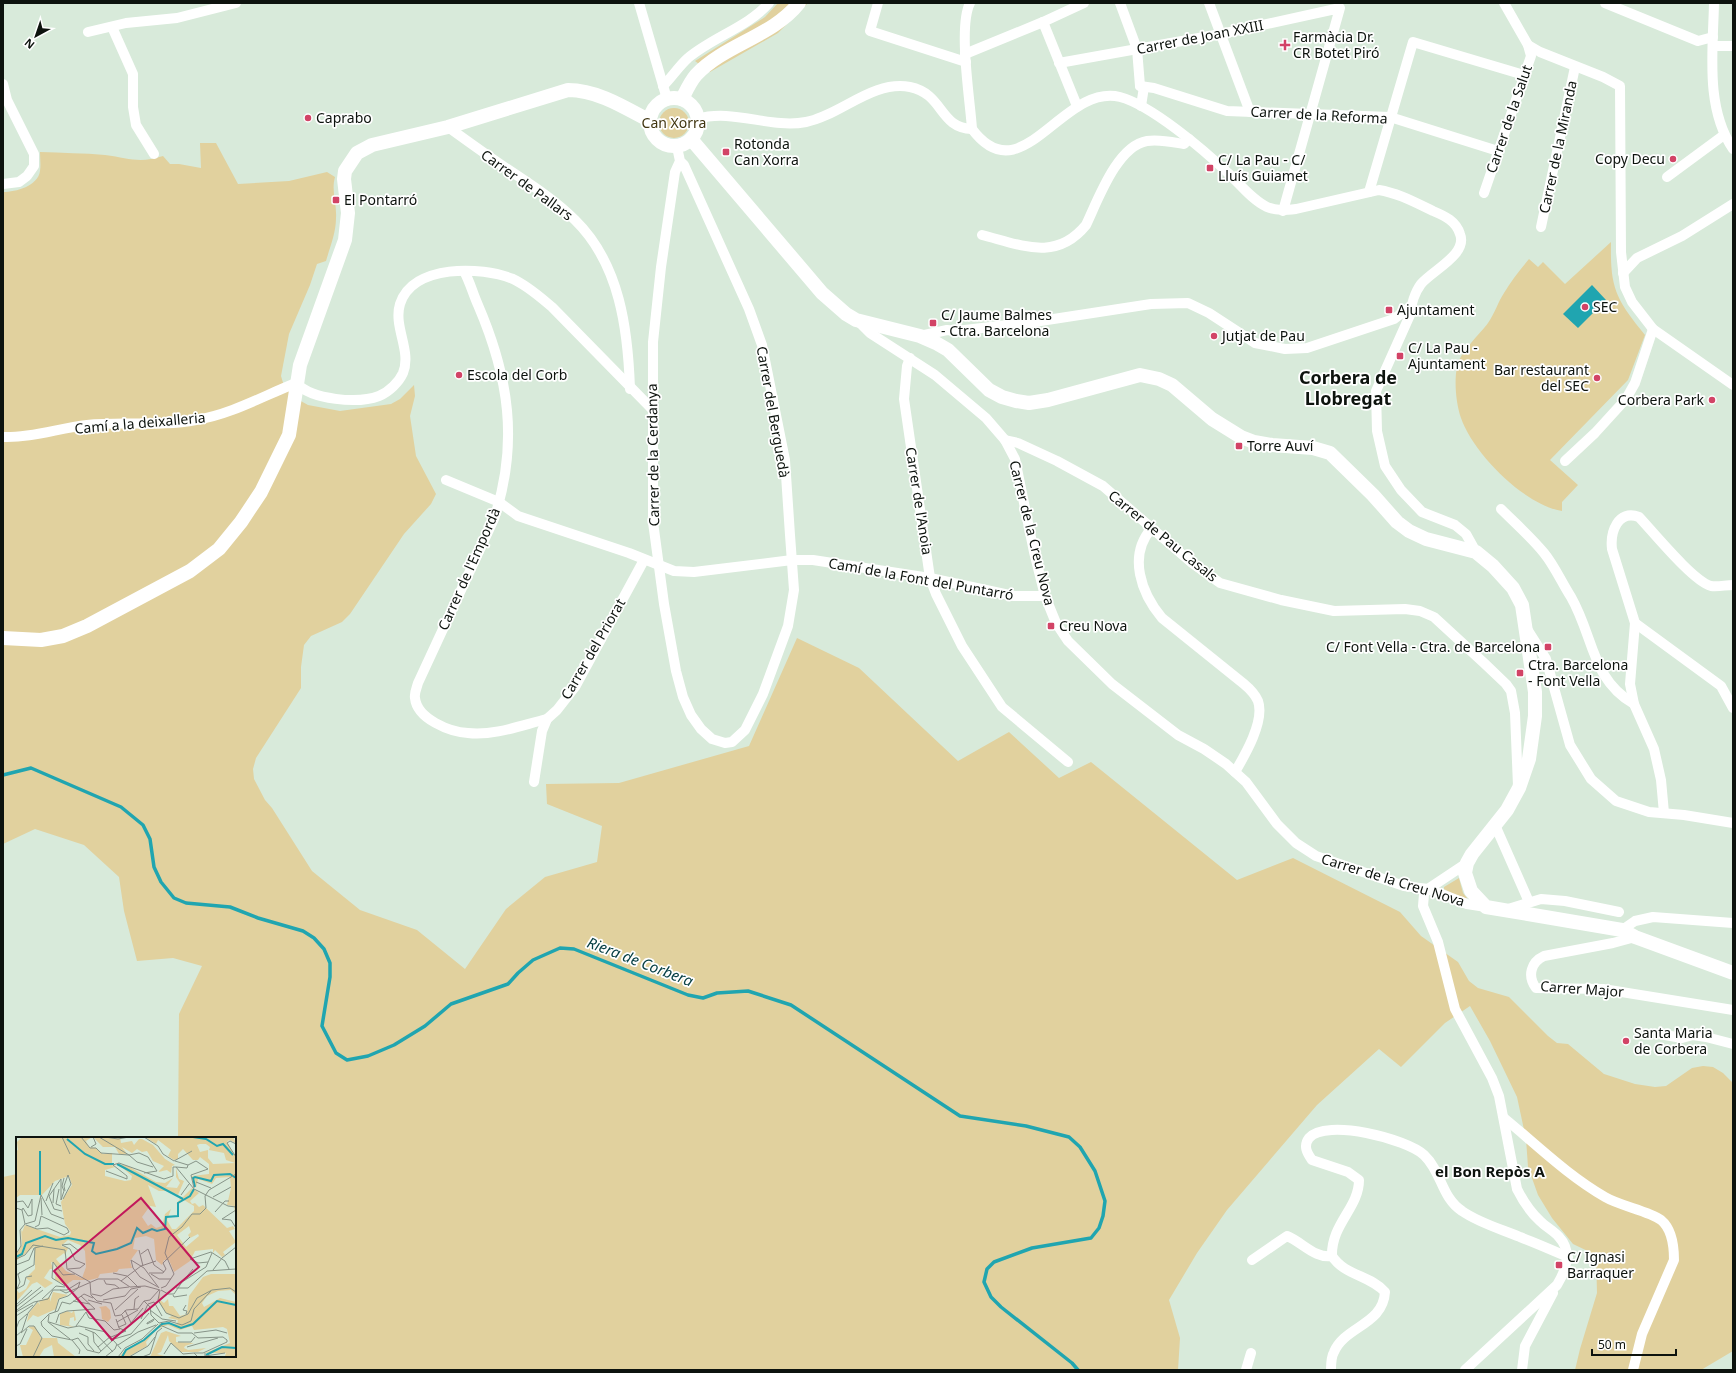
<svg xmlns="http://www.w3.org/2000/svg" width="1736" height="1373" font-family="'Noto Sans',sans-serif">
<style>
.green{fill:#e1d19e}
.water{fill:#20a5b0}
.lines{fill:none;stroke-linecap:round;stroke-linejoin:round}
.stream{stroke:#20a5b0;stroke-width:3.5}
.street{stroke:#fff;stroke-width:10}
.secondary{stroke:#fff;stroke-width:14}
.poi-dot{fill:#d24366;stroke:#fff;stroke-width:1.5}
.labels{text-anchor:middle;stroke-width:3.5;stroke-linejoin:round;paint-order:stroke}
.street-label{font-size:14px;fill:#0d130e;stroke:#fff}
.poi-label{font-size:14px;fill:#0d130e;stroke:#fff;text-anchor:start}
.park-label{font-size:14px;fill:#403510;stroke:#fff}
.water-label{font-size:15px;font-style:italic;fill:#074045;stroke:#fff}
.neighbourhood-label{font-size:15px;font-weight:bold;fill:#0d130e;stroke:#fff}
.district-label{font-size:18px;font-weight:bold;fill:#0d130e;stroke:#fff}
.inset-river{fill:none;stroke:#20a5b0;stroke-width:2}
.inset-road{fill:none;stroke:#879488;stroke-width:1}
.view{fill:#c2185b;fill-opacity:0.15;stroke:#c2185b;stroke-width:2}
.inset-edge{fill:none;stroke:#0d130e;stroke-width:2}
</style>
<rect width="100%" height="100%" fill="#d8eada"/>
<!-- green -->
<g class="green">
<polygon points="778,3 808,3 778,33 710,72 695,61 765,17"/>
<circle cx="674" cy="123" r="15"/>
<path d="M200 143H216L238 184 289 181 327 172 335 177C331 191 337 204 336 218 336 233 330 247 326 261L317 264 310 285 289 334 281 376 284 386 299 400 308 405 340 411 391 404 400 399 414 385 415 396 410 416 416 456 436 494 431 504 404 534 350 614 342 622 311 636 304 645 301 667V688L256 758 253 769 254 779 265 800 272 808 312 871 360 910 417 930 465 969 506 909 545 877 597 862 602 826 547 804 546 784 619 783 749 746 797 638 859 668 958 761 1009 732 1059 778 1091 762 1237 880 1293 858 1400 912 1421 936 1458 962 1469 981 1478 988 1509 997 1548 1036 1557 1043 1568 1044 1604 1074 1635 1084 1655 1087 1666 1086 1692 1068 1703 1066 1713 1067 1723 1073 1733 1083V1351L1701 1370H1575L1580 1349 1597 1293 1596 1255 1573 1244 1552 1218 1538 1195 1528 1167 1526 1139 1517 1097 1490 1041 1470 1006 1445 1023 1401 1067 1379 1049 1317 1105 1227 1210 1197 1253 1169 1300 1180 1338 1178 1370H3V1177L17 1174V1356H235V1138H178L179 1014 202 966 173 958 137 961 124 911 119 877 84 845 35 829 3 844V192C16 192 38 186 40 171 41 165 40 158 40 152 62 153 84 153 105 155 129 158 139 164 163 156L170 164H179L201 168Z"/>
<path d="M1611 242C1610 289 1616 299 1645 335L1628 380 1550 460 1578 485 1562 502V511C1524 505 1473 453 1461 418 1456 403 1454 382 1457 367 1459 353 1480 334 1488 323 1495 313 1498 302 1504 293 1511 281 1520 270 1529 259L1538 267 1543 262 1565 284Z"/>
<polygon points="1459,878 1463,893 1467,898 1465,900 1444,889 1444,887"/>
</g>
<!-- water -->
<polygon class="water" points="1592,285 1606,300 1578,328 1563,314"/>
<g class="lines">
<!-- stream -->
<polyline class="stream" points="3,775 31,768 121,807 143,825 150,839 154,867 161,882 174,898 186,903 230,907 258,918 303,931 314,938 324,949 330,963 330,977 322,1026 336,1053 347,1060 368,1056 394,1045 425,1026 451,1004 508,984 518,973 533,960 560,948 574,949 688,995 703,998 717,993 748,991 791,1005 960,1116 1026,1126 1069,1137 1080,1147 1095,1171 1105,1201 1103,1216 1099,1228 1091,1238 1032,1248 994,1262 987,1269 984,1282 991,1297 1001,1307 1072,1363 1078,1370"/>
<!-- street -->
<g class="street">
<polyline points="639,3 667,99"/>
<polyline points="878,3 870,31 966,62"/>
<path d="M970 3C958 27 970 99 972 129 1022 196 1062 83 1120 97 1151 105 1204 150 1228 173 1240 184 1252 200 1267 207 1276 211 1286 210 1296 209L1379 190C1398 193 1416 203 1433 211 1445 216 1456 221 1460 234 1468 254 1433 270 1421 284 1415 292 1411 305 1410 315L1376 391 1377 431 1385 466 1401 490 1422 512 1455 525 1466 534 1476 552"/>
<polyline points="1120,3 1137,49 1140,86"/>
<polyline points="1209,3 1250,112"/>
<polyline points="1605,3 1698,41 1713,37"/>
<path d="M1714 3C1713 51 1705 108 1733 149"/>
<polyline points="1043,22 1077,106"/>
<polyline points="112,27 133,74 133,107 136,125 154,154"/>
<polyline points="88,32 126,23 177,18 236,3"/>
<polyline points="1528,45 1540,52 1603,77 1620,86 1621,252 1625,287 1632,302 1653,329 1733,385"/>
<polyline points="1713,46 1733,46"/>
<polyline points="965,54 1043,22 1084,3"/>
<polyline points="1059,63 1221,34 1340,8 1283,211"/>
<polyline points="3,84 7,100 34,154 34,166 27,176 19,182 3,184"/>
<path d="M663 86C672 77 679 66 688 58 713 37 748 27 769 3"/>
<polyline points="1140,86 1154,88 1227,111 1390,117 1498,151"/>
<polyline points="1141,106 1144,87"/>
<path d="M697 119C733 108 770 129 806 122 841 115 872 80 910 87 944 94 939 128 972 129"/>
<path d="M448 127C470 143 492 159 515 174 536 188 557 202 575 220 620 264 628 330 630 389"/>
<polyline points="677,147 680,161 675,172 661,267 653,342 653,522 664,604 676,671 683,697 691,715 701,729 712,739 725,743 732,742 745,730 763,694 788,626 794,590 790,535 785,460 762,345 749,309 684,165 680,161"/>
<polyline points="1667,177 1724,135"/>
<polyline points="1369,192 1413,42 1524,75"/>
<polyline points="1484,193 1531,56 1528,45 1504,3"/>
<polyline points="1541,227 1575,67"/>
<path d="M982 235C1021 245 1056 262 1086 225 1098 200 1117 146 1147 141 1159 139 1172 142 1184 144L1189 139"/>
<path d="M464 271C470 282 473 294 478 305 509 377 519 443 494 519L418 683C417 687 414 693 415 698 417 719 450 732 468 733 494 736 522 725 547 719"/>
<polyline points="1623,273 1637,258 1682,236 1733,204"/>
<polyline points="858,321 870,333 935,375 986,418 1005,440 1015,459 1034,552 1045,596 1056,623 1068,641 1112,684 1178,735 1204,749 1226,764 1246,782 1277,824 1296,843 1316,856 1404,886 1428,889 1467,904 1486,907"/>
<polyline points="920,336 947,330 956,331 1034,322 1151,304 1188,303 1209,313 1255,343 1285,349 1307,348 1394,319 1411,306"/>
<polyline points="910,358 907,366 904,399 930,578 936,594 962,646 1002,707 1068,762"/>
<path d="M3 437C32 438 59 428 87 425 123 421 160 427 196 420 232 414 263 396 296 383 312 400 358 404 379 396 389 392 399 382 403 373 412 351 393 327 400 304 413 264 481 266 513 279 528 286 540 297 552 307L652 409"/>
<polyline points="1005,440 1018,443 1057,461 1103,486 1192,563 1220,583 1281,600 1334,611 1405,609 1420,611 1434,617 1484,663 1506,684 1511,691 1515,713 1518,786"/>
<polyline points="1565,461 1595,433 1626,399 1635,383 1653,329"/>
<polyline points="446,480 499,502 518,516 629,553 674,571 694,572 792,560 813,560 930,578 1014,596 1045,596"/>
<path d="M1501 509C1515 523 1531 537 1544 553 1554 565 1562 583 1571 597 1594 637 1591 679 1634 704"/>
<path d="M1151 529C1128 556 1141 593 1162 618L1244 684C1250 689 1255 694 1258 701 1265 721 1245 755 1235 772"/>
<polyline points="1635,623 1721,686 1733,708"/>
<polyline points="1527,629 1546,659 1570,745 1591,779 1616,801 1649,812 1684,815 1733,823"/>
<polyline points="534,782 542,731 547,719 557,710 575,687 644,560"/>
<path d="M1664 813 1661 780 1654 749 1634 704 1630 684 1635 623 1612 549C1610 532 1618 509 1639 517 1654 533 1693 581 1711 586 1718 587 1726 585 1733 585"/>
<polyline points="1495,825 1529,902"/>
<polyline points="1505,910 1541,899 1565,901 1619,912"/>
<polyline points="1622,930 1635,921 1653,917 1733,923"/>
<path d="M1635 937 1613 943 1544 956C1531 962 1527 976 1536 988L1603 989 1733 1010"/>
<polyline points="1665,1035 1682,1038 1693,1035 1706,1037 1733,1044"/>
<path d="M1504 1118C1537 1145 1567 1175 1605 1197 1620 1206 1649 1211 1661 1220 1672 1229 1674 1247 1674 1260L1642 1334 1633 1370"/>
<path d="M1252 1260 1287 1236C1302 1242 1315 1259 1332 1256"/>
<polyline points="1246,1370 1251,1353"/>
<path d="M1331 1370C1331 1364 1331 1357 1334 1352 1345 1326 1383 1325 1385 1292 1370 1275 1345 1276 1332 1256 1331 1224 1359 1208 1359 1180L1348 1172 1312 1160C1307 1153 1303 1146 1309 1138 1326 1118 1407 1139 1424 1155 1442 1172 1441 1197 1462 1211 1479 1223 1501 1229 1520 1237 1536 1243 1552 1250 1568 1257"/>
<path d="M1465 1370 1557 1285C1566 1270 1573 1252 1559 1237 1554 1231 1546 1227 1540 1221 1530 1212 1523 1201 1517 1189L1499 1096 1492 1078 1455 1009 1438 942 1423 906 1424 894 1428 889 1467 863"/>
<polyline points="1522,1370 1525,1346 1553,1293"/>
</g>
<!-- secondary -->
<g class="secondary">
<circle cx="674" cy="122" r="24"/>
<path d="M682 99C686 91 690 82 696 75 725 44 772 37 799 3"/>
<polyline points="691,139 822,293 846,314 856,320 920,336 936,343 948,350 989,390 1002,397 1016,401 1029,403 1048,400 1140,375 1159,379 1172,385 1212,419 1241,437 1254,442 1272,445 1313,448 1330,453 1373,495 1397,522 1409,531 1426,539 1476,552 1493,566 1513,588 1522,605 1535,692 1535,716 1529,759 1519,788 1507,810 1472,854 1467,863 1465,873 1471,891 1486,907 1622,930 1635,937 1733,973"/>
<path d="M3 638 41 640 63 636 87 626 190 571 219 549 241 522 261 492 289 435 300 365 345 240 348 213 344 179 345 171 357 153 372 145 448 127 568 90C597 90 624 107 650 121"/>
</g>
</g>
<!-- markers -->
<g class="poi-dot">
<path d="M1283 39h4v4h4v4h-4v4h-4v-4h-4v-4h4z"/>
<circle cx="308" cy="118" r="4"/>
<rect x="722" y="148" width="8" height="8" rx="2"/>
<circle cx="1673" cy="159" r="4"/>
<rect x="1206" y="164" width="8" height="8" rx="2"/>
<rect x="332" y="196" width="8" height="8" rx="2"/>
<circle cx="1585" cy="307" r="4"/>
<rect x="1385" y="306" width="8" height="8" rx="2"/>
<rect x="929" y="319" width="8" height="8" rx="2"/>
<circle cx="1214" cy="336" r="4"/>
<rect x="1396" y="352" width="8" height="8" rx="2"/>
<circle cx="459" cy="375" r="4"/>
<circle cx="1597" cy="378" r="4"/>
<circle cx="1712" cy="400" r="4"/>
<rect x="1235" y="442" width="8" height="8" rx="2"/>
<rect x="1047" y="622" width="8" height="8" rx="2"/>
<rect x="1544" y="643" width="8" height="8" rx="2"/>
<rect x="1516" y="669" width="8" height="8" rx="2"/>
<circle cx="1626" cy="1041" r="4"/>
<rect x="1555" y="1261" width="8" height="8" rx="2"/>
</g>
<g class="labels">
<!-- street labels -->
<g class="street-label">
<text transform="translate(1200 37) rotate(-11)" y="5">Carrer de Joan XXIII</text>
<text transform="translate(1319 115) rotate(3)" y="5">Carrer de la Reforma</text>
<text transform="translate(1509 119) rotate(-71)" y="5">Carrer de la Salut</text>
<text transform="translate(1558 147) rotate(-78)" y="5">Carrer de la Miranda</text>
<text transform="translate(527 185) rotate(36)" y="5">Carrer de Pallars</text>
<text transform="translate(773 412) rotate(80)" y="5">Carrer del Berguedà</text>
<text transform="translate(140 423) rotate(-5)" y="5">Camí a la deixalleria</text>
<text transform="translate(653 455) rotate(-91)" y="5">Carrer de la Cerdanya</text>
<text transform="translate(919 501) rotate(81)" y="5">Carrer de l'Anoia</text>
<text transform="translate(1032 533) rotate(76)" y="5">Carrer de la Creu Nova</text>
<text transform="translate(1163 536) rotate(39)" y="5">Carrer de Pau Casals</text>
<text transform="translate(469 569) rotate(-66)" y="5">Carrer de l'Empordà</text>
<text transform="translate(921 579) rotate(10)" y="5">Camí de la Font del Puntarró</text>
<text transform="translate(593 649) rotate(-60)" y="5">Carrer del Priorat</text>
<text transform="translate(1393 880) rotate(17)" y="5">Carrer de la Creu Nova</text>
<text transform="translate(1582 989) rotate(4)" y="5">Carrer Major</text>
</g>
<!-- poi labels -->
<g class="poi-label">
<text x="1293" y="42">Farmàcia Dr.<tspan x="1293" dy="16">CR Botet Piró</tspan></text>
<text x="316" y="123">Caprabo</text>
<text x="734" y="149">Rotonda<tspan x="734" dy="16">Can Xorra</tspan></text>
<text x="1665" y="164" text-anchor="end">Copy Decu</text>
<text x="1218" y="165">C/ La Pau - C/<tspan x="1218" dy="16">Lluís Guiamet</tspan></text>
<text x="344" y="205">El Pontarró</text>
<text x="1593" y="312">SEC</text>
<text x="1397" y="315">Ajuntament</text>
<text x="941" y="320">C/ Jaume Balmes<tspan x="941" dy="16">- Ctra. Barcelona</tspan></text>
<text x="1222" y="341">Jutjat de Pau</text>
<text x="1408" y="353">C/ La Pau -<tspan x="1408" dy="16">Ajuntament</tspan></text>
<text x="1589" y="375" text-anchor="end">Bar restaurant<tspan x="1589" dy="16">del SEC</tspan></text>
<text x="467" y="380">Escola del Corb</text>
<text x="1704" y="405" text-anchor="end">Corbera Park</text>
<text x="1247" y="451">Torre Auví</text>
<text x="1059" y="631">Creu Nova</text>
<text x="1540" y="652" text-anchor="end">C/ Font Vella - Ctra. de Barcelona</text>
<text x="1528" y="670">Ctra. Barcelona<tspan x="1528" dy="16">- Font Vella</tspan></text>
<text x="1634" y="1038">Santa Maria<tspan x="1634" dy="16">de Corbera</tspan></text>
<text x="1567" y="1262">C/ Ignasi<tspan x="1567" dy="16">Barraquer</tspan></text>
</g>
<!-- park labels -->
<g class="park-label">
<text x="674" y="128">Can Xorra</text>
</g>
<!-- water labels -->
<g class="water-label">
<text transform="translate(640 962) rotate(21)" y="5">Riera de Corbera</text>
</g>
<!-- neighbourhood labels -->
<g class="neighbourhood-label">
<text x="1490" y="1177">el Bon Repòs A</text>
</g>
<!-- district labels -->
<g class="district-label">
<text x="1348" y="384">Corbera de<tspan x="1348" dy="21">Llobregat</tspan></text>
</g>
</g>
<!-- overview -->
<g transform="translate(16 1137)">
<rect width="220" height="220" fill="#d8eada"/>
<path d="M6 0H76L70 4 73 10 80 11 87 17 96 16V28L99 30 89 33V39L109 44 115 43 116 39 102 27 112 29 140 45 149 46 157 41 150 50 161 51 164 46 160 40V31L163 42 168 44 162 58 166 61 176 51 183 56 174 64 176 67 179 66 183 70 187 68 211 91 217 89 219 92 213 94 220 105 207 115 209 118 206 120 199 113 197 116V112L179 114 174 124 158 135 153 123H148L146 128 140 123 138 102 130 99 119 101 117 112 122 113 114 124 116 131 103 132 101 135 84 137 82 141 74 143H57L50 148 39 143 40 131 38 126 35 125 37 132H34L28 141 37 146 29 151 21 145 16 147 0 165V152L3 156 10 152 14 144 10 141 19 132V109L0 124V118L6 108 5 91 6 95 9 88 44 100 54 98 55 95 49 87 45 65 56 48 53 39 39 44 26 58H4L0 61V14L2 13 1 5ZM132 48 143 54H151L160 57 164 62 160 67 168 63 178 69V74L160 92H156L151 83 155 72 149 77 146 89 140 91 135 87 132 89 126 80 134 69 140 70ZM173 89 175 95 172 98 174 101 182 97 183 99 170 110 161 98ZM52 103 64 108 69 114 70 130 66 141 50 134 40 122 48 116 49 118 52 111 45 109ZM77 0H104L105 6 116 4 118 8 123 2H126L137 8 149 22 159 28 156 29 155 36 151 33 142 35 148 29 137 24 131 14 126 15 121 12 116 16 106 10 111 17H103L99 10H87ZM129 0H217L220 6 213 3 211 5 220 21V83L218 69 211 68 215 51 214 40 200 41 196 47 182 42 180 51 176 39 193 37V27L184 20 182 23H177L167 12 162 17V22L158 23 152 19 155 13 142 3 140 7ZM184 7H190L194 10 193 13 208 16 210 23 219 26 197 27 192 21V13L184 15 181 8ZM195 137H220V158L215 153 202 154 191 159 186 166 188 170 204 161 220 165V220H199L209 219 210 216H189L214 206 211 192 207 190 178 193 176 189 164 193 152 188 141 192 130 205 131 209 112 220H103L110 212 127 203 145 186 161 187 162 183 152 181 156 179 151 177 142 164 144 156V163L148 166 152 162 153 169H157L164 179 171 177 173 159 187 140ZM37 155 52 158 42 162 40 172 22 180 17 178 11 185 13 176 22 165 24 168 31 167 24 168 23 164 34 160V165ZM90 169 94 173 95 181 92 185 86 182 85 172 83 170ZM58 173 60 183 58 184V180L54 181 53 188 58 190 44 188V177L51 174 56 176ZM19 189 25 201H41L42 206 60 220H38L36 208 28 212 23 220H7L4 208H10L17 193 12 190ZM150 194 165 199 160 200V205L178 206 169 209 168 211 172 213 190 211 182 215H165L153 204 152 198 145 215 141 217 152 220H134L145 196Z" fill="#e1d19e" fill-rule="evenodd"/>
<path class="inset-river" d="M177 0 190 2 201 9 207 7 217 18M51 2 69 17 89 27H98M101 27 167 62M179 50 177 41 179 40 195 44 198 38 214 37 220 41M24 58V14M0 120 6 117 10 106 29 99 40 103 52 101 78 106 76 114 80 117 101 112 115 106 121 91 127 96 136 92 141 94 149 92 150 80 162 79V66L174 59 178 52M190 218 206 210 220 211M106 220 110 213 128 203 146 187 153 186 165 191 177 187 201 164 220 168"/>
<path class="inset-road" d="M46 0 54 17M65 0 74 11H80L85 16 113 18 121 25 137 30M83 0 113 18 123 16 132 20 141 34 128 36M89 0 102 2 113 0M128 0 142 9 147 17 158 24 176 14M220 7 214 4 211 6 220 20M75 10 80 7 77 0M159 24 172 28 171 31 160 30M172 28 180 24 192 32 175 38 178 51M160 30 178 52 212 69 220 70M90 34 111 42V39L97 28 103 26 148 42 157 39V30H160M180 45 195 51M43 52 40 67 45 69M49 54 48 49 52 38M165 58 173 47M197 60 215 50M25 61 26 78M47 62 55 47 52 38M30 64 37 46M0 65 7 64 12 71 16 62V78L12 79 7 71 6 73 0 71M37 66 38 52M6 73 9 87M220 73 206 82 215 83 220 91M46 74 38 72 33 59 45 42V63L48 54 46 49 48 41M199 75 209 64H213M25 79 51 91 53 95 48 98 32 91M9 87 19 84 25 58 35 77 48 82M10 88 21 92 32 91M19 90 23 88 25 79M123 113 127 129M0 117 5 109 4 93 9 87M125 117 132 112 138 128 148 135M0 122 9 118 17 108 49 113 51 132 74 145M192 125 182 126 174 122 195 115 209 124 213 132M0 128 13 123 18 111 27 109M52 132 64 131 69 127 59 123 54 112 46 108 54 107 63 114M197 133 206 121 220 110M4 135 2 138 4 145 1 152 8 148 10 140 16 139M97 136 111 139 122 150M133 136H147L150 132 147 126 174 100M135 137 143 142H155M0 138 18 128 19 111M88 143 90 147 99 148 103 151M105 144 125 129 140 124M167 144 177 132M74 145 75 158 81 164 95 166 99 179 105 178 110 173 122 172 128 164 134 170 135 178 143 186M49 149 36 141 37 125 47 138 59 137M142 150 124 140 117 131 115 123 128 131 143 151M145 151 150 149 158 137 149 116 153 100 166 90 176 77H184L190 71 189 59 193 53 220 37M160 151H172L191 134 220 132M44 153 50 156 82 142H102L114 150 129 149 144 153M144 153 142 163 150 176 163 181 172 177 181 161 196 153M145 153 152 157H158L166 145 190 130 196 116M196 153 214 151 220 155M76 157 85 159 97 152 113 150M157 158 158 160 171 158M26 162 40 149 49 150M72 163 86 167M87 163 109 159 115 152 125 150M57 164 74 167M128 164 134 163 143 153M132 167 138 165 146 179M0 168 16 153M0 170 25 150M118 172 119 162 123 159M1 173 27 153M99 173 122 152M109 173 115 186 127 171M134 173 146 182 160 184M0 175 18 165 32 162 37 153H51L64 145 62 151M39 175 43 162 52 159 62 151M70 175 73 181 89 184 98 193 104 192M170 177 171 174 167 173 170 168M33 178 32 185 54 202M0 179 17 168M125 182 132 167M138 182 137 184 131 187V186ZM33 185 52 191 63 189 90 195 105 212M101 185 122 173M40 186 43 177 51 174 79 172 65 159M143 186 153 184 166 188 175 184 178 172 195 154M144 188 162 196H176L182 201 207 200 211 203V205L187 216H178L182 220M60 189 70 175M103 190 110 187 106 178M0 192 3 184 11 177M69 192 79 196 97 215M77 195 78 205 85 214M5 196 13 189H18L26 201M63 196 72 200V207L78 214M178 196 200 193 211 196M0 199 6 194 12 176 22 164M95 200 110 194 103 191 100 182M56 203 36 199 26 189 25 185 33 177 42 174 46 165 54 167 68 157 77 161M56 203 62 201 71 213 83 216 98 202 115 197 133 176M56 203 64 213 63 217M162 205H175L179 200M102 208 122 195 140 188M0 209 4 207 11 192M82 210 95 199M171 210 202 201M189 216V219L209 216M148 217 155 206 167 217 178 216M17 220 26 201M89 220 99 212 101 207M102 220 109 211 126 202 142 187M113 220 132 209 139 200M126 220 134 217 141 195 146 191"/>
<path class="view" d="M125 61 183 130 96 203 38 134Z"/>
<rect width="220" height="220" class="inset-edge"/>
</g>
<!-- border -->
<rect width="1736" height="1373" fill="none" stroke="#0d130e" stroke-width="8"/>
<!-- north arrow -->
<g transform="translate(36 36) rotate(220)" stroke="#ffffff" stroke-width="3" paint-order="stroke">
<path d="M0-3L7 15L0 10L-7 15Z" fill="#0d130e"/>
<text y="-6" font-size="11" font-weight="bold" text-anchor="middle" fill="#0d130e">N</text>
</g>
<!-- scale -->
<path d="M1592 1349v6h84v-6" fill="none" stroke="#0d130e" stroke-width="2"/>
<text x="1598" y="1349" font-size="12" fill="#0d130e" stroke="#ffffff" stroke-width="3" paint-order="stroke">50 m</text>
</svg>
